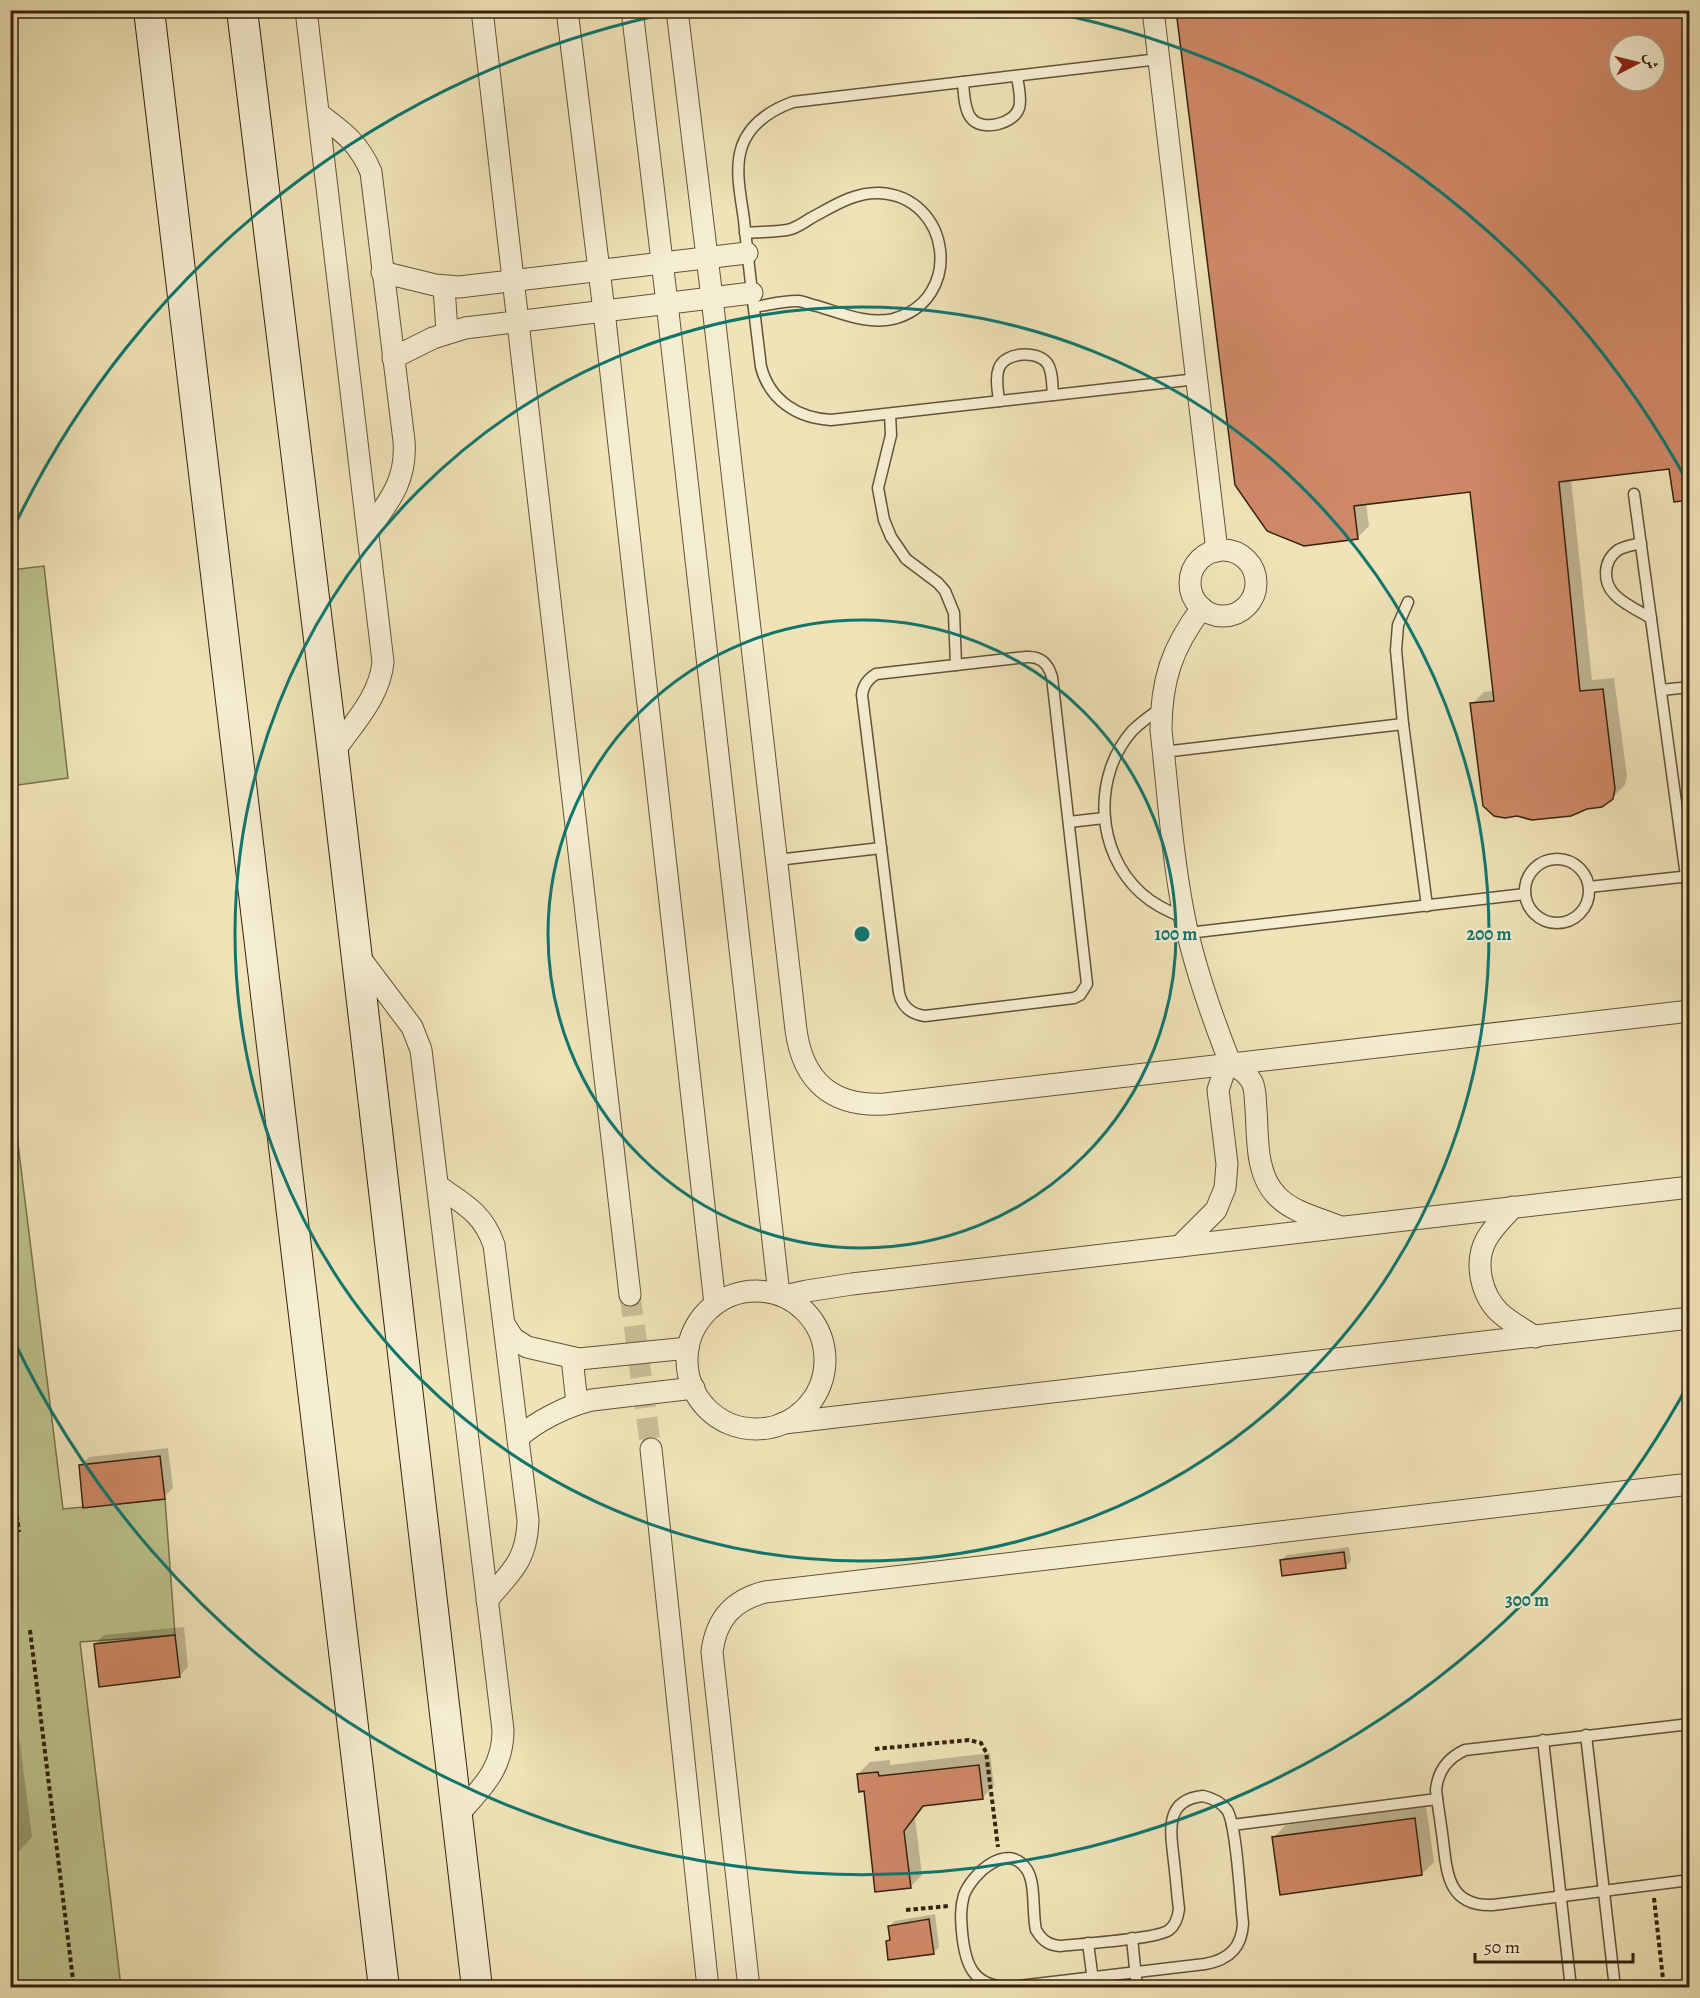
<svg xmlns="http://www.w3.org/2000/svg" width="1700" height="1998" font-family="Alegreya,Amiri,serif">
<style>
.green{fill:#bdc38c;stroke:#78734c;stroke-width:1.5}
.shadow{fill:#0003;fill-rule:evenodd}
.building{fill:#cf8867;stroke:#34230d;stroke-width:1.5;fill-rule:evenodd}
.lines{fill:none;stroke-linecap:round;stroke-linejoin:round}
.minor-tunnel{stroke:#cabd95;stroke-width:21;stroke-dasharray:21 10;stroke-linecap:butt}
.service-casing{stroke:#635338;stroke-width:13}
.minor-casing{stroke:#635338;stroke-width:23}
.secondary-casing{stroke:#34230d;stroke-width:32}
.path{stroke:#34230d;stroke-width:4;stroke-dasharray:4.5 3;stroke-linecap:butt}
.service{stroke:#f5edd0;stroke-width:10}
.minor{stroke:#f5edd0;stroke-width:21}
.secondary{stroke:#f5edd0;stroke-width:30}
.ring{fill:none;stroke:#0f766e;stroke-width:3}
.centre{fill:#0f766e;stroke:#f5edd0;stroke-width:3}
.ring-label{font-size:18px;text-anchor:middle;font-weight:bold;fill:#0f766e;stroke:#f5edd0;stroke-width:4.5;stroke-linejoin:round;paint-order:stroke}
</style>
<rect width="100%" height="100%" fill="#efe3b7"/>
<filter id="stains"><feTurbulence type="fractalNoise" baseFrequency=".00333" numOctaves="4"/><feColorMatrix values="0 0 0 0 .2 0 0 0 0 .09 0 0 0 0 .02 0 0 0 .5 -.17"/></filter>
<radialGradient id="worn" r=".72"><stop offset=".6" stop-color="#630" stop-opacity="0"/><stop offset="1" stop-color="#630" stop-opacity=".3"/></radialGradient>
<!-- green -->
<g class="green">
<polygon points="44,566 68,778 11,786 11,570"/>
<polygon points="10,1079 63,1509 165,1499 175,1635 80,1642 121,1987 11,1987"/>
</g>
<!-- shadow -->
<g class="shadow">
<path d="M1178 10H1690V499L1676 501 1670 467 1571 479 1592 680 1614 678 1627 776 1625 785 1612 798 1472 704 1484 692 1494 691 1471 490 1366 503 1369 526 1357 538ZM1619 45H1655V81H1619Z"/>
<polygon points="168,1448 173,1488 164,1497 80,1466 89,1457"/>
<polygon points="1349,1547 1351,1561 1345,1567 1281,1561 1287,1555"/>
<polygon points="184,1627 188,1667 179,1676 95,1644 104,1635"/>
<polygon points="14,1697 32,1837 10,1861 10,1699"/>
<polygon points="990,1753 994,1786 982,1798 926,1804 915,1818 922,1875 910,1887 858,1774 870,1762 890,1760 890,1765"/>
<polygon points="1426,1806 1434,1862 1422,1874 1274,1837 1286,1825"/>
<polygon points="935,1914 939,1947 933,1953 888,1941 891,1938 889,1927 895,1921"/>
</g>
<!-- building -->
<g class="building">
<path d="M1176 10H1689V500L1674 502 1669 469 1559 482 1580 691 1603 689 1615 789 1613 799 1602 807 1587 809 1571 816 1532 820 1517 816 1505 818 1494 816 1483 806 1470 703 1494 701 1470 492 1354 506 1358 539 1304 546 1267 531 1235 485ZM1619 45H1655V81H1619Z"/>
<polygon points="160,1456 165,1499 83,1508 79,1465"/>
<polygon points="1344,1552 1346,1568 1282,1576 1280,1560"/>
<polygon points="175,1635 180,1677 99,1687 94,1644"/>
<polygon points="979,1765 983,1799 923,1806 904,1831 911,1888 875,1892 864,1791 859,1792 857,1774 878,1772 879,1776"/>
<polygon points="1415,1818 1422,1875 1280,1895 1272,1837"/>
<polygon points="929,1919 934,1954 888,1960 886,1941 890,1940 888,1926"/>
</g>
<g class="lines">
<!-- minor-tunnel -->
<polyline class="minor-tunnel" points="630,1295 651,1449"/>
<defs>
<g id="service">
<path d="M1159 59 793 102C771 110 750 124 742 146 734 169 741 197 744 220 749 269 755 318 761 367 770 401 798 418 831 420L1197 379"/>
<path d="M963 82C964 93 964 109 971 118 982 132 1014 124 1019 108 1022 99 1018 85 1017 76"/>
<path d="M745 233C759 231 777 233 791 229 797 227 805 222 811 218 832 207 854 192 879 193 951 196 965 300 893 319 868 325 841 313 817 306 811 305 805 302 799 301 785 300 768 305 754 307"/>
<path d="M999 401C998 391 995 378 999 368 1005 352 1037 350 1047 363 1053 371 1052 386 1053 395"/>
<polyline points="890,414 891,435 878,488 884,520 891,537 906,559 938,583 945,591 954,613 956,665"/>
<polyline points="1634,494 1686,876"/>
<path d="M1641 543C1633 545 1625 546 1618 550 1603 561 1602 582 1615 595 1625 605 1639 611 1651 618"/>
<polyline points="1408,602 1398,625 1396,650 1403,724 1427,906"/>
<path d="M1026 657C1040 656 1048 663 1052 677L1087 984 1080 995 1074 998 925 1016C911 1014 902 1007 899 993L862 695C863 685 868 679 876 674Z"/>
<polyline points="1661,690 1690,687"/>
<path d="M1161 708C1151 715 1141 722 1132 731 1092 777 1096 852 1141 893 1154 905 1169 912 1185 918"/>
<polyline points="1163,752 1403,724"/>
<polyline points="1069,822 1104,818"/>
<circle cx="1557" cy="891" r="32"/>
<polyline points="777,860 881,848"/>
<polyline points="1589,887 1690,876"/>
<polyline points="1188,933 1525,894"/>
<path d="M1690 1724 1465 1750C1448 1758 1438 1770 1436 1790 1438 1807 1441 1824 1443 1841 1447 1875 1449 1907 1493 1905L1690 1880"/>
<polyline points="1586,1735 1615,1988"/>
<polyline points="1543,1740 1571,1988"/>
<path d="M1203 1796C1212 1798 1221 1802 1227 1810 1237 1825 1240 1901 1243 1923 1242 1947 1229 1960 1205 1964L1010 1987C973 1987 965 1965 962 1932 961 1920 960 1908 964 1895 972 1874 1008 1840 1027 1870 1036 1884 1032 1913 1036 1930 1042 1940 1048 1945 1060 1946 1079 1944 1158 1939 1169 1930 1176 1925 1178 1917 1179 1909 1177 1894 1176 1878 1174 1862 1171 1833 1163 1800 1203 1796Z"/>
<polyline points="1232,1825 1437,1799"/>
<polyline points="1132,1938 1137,1988"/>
<polyline points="1088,1943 1094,1988"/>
</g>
<g id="minor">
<path d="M306 10 383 662C380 697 352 725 333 753"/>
<polyline points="482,10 630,1295"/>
<polyline points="567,10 604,311 715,1304"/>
<polyline points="632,10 667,303 779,1294"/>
<path d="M677 10 712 298 796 1030C803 1082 833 1107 885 1104L1690 1011"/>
<polyline points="1153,10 1217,551"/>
<path d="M319 114C343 132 359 143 371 172L404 441C407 480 390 500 368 531"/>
<polyline points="382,272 435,285 459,287 747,253"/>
<polyline points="444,287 447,332"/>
<polyline points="393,358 433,338 465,328 752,293"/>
<circle cx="1223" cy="583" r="33"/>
<path d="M1202 608C1172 647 1161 681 1161 730 1168 792 1172 855 1184 916 1194 967 1212 1017 1231 1065 1240 1068 1247 1073 1252 1082 1256 1090 1255 1100 1256 1109 1258 1137 1255 1174 1277 1196 1292 1212 1318 1218 1338 1226"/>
<path d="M357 954 412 1027 421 1050 503 1730C503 1770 481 1788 457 1816"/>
<path d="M438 1186C464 1204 483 1213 494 1245L528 1520C527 1560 512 1571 487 1600"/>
<path d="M1513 1207C1503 1218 1493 1227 1486 1240 1474 1263 1481 1295 1500 1313 1510 1322 1523 1329 1535 1337"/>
<polyline points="1180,1246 1216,1210 1225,1188 1227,1164 1218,1090 1224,1072 1231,1065"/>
<circle cx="756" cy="1360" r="69"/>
<polyline points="784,1296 807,1291 852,1284 1690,1187"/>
<polyline points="504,1324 513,1338 527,1347 579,1359 688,1348"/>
<polyline points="572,1358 577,1403"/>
<polyline points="784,1423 1690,1318"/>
<path d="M518 1438C536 1421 569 1405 592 1400L694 1388"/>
<polyline points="651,1449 708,1988"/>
<path d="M749 1988 712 1652C716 1619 733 1600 765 1592L1690 1484"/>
</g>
<g id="secondary">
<polyline points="149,10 384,1988"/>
<polyline points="242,10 333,753 477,1988"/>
</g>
</defs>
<!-- service casing -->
<use href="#service" class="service-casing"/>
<!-- minor casing -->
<use href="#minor" class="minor-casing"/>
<!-- secondary casing -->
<use href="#secondary" class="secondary-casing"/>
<!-- path -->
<g class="path">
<polyline points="10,1463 19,1532"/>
<polyline points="30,1630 74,1988"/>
<polyline points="875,1749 969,1740 981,1743 986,1752 998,1847"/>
<polyline points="1654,1898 1664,1988"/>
<polyline points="906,1910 949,1906"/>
</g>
<!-- service -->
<use href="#service" class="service"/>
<!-- minor -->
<use href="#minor" class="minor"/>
<!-- secondary -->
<use href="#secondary" class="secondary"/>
</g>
<!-- distance rings -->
<g class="ring">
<circle cx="862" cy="934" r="314"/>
<circle cx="862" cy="934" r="627"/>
<path d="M1689 1383A941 941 0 0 1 13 1339M13 529A941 941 0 0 1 674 12M1050 12A941 941 0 0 1 1689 485"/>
</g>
<circle cx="862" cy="934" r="9" class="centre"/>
<g class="ring-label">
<text x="1176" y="940">100 m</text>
<text x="1489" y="940">200 m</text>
<text x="1527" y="1606">300 m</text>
</g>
<!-- margin -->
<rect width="1700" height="1998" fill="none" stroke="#efe3b7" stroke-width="36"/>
<rect x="12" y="12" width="1676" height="1974" fill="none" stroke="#34230d" stroke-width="3"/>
<rect x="18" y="18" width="1664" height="1962" fill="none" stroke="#34230d" stroke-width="1.5"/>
<!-- north arrow -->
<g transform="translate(1637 63) rotate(83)"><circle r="28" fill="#f5edd0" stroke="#a89c82" stroke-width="1.5"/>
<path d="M0-4.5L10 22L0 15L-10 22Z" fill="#8f2418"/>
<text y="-9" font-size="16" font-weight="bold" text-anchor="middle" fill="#34230d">ش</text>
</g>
<!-- scale -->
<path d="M1475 1953v9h158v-9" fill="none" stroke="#34230d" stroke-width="3"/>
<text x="1484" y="1953" font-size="18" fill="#34230d" stroke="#f5edd0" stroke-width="4.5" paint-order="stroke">50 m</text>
<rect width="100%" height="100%" filter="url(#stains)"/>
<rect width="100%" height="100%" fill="url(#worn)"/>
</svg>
